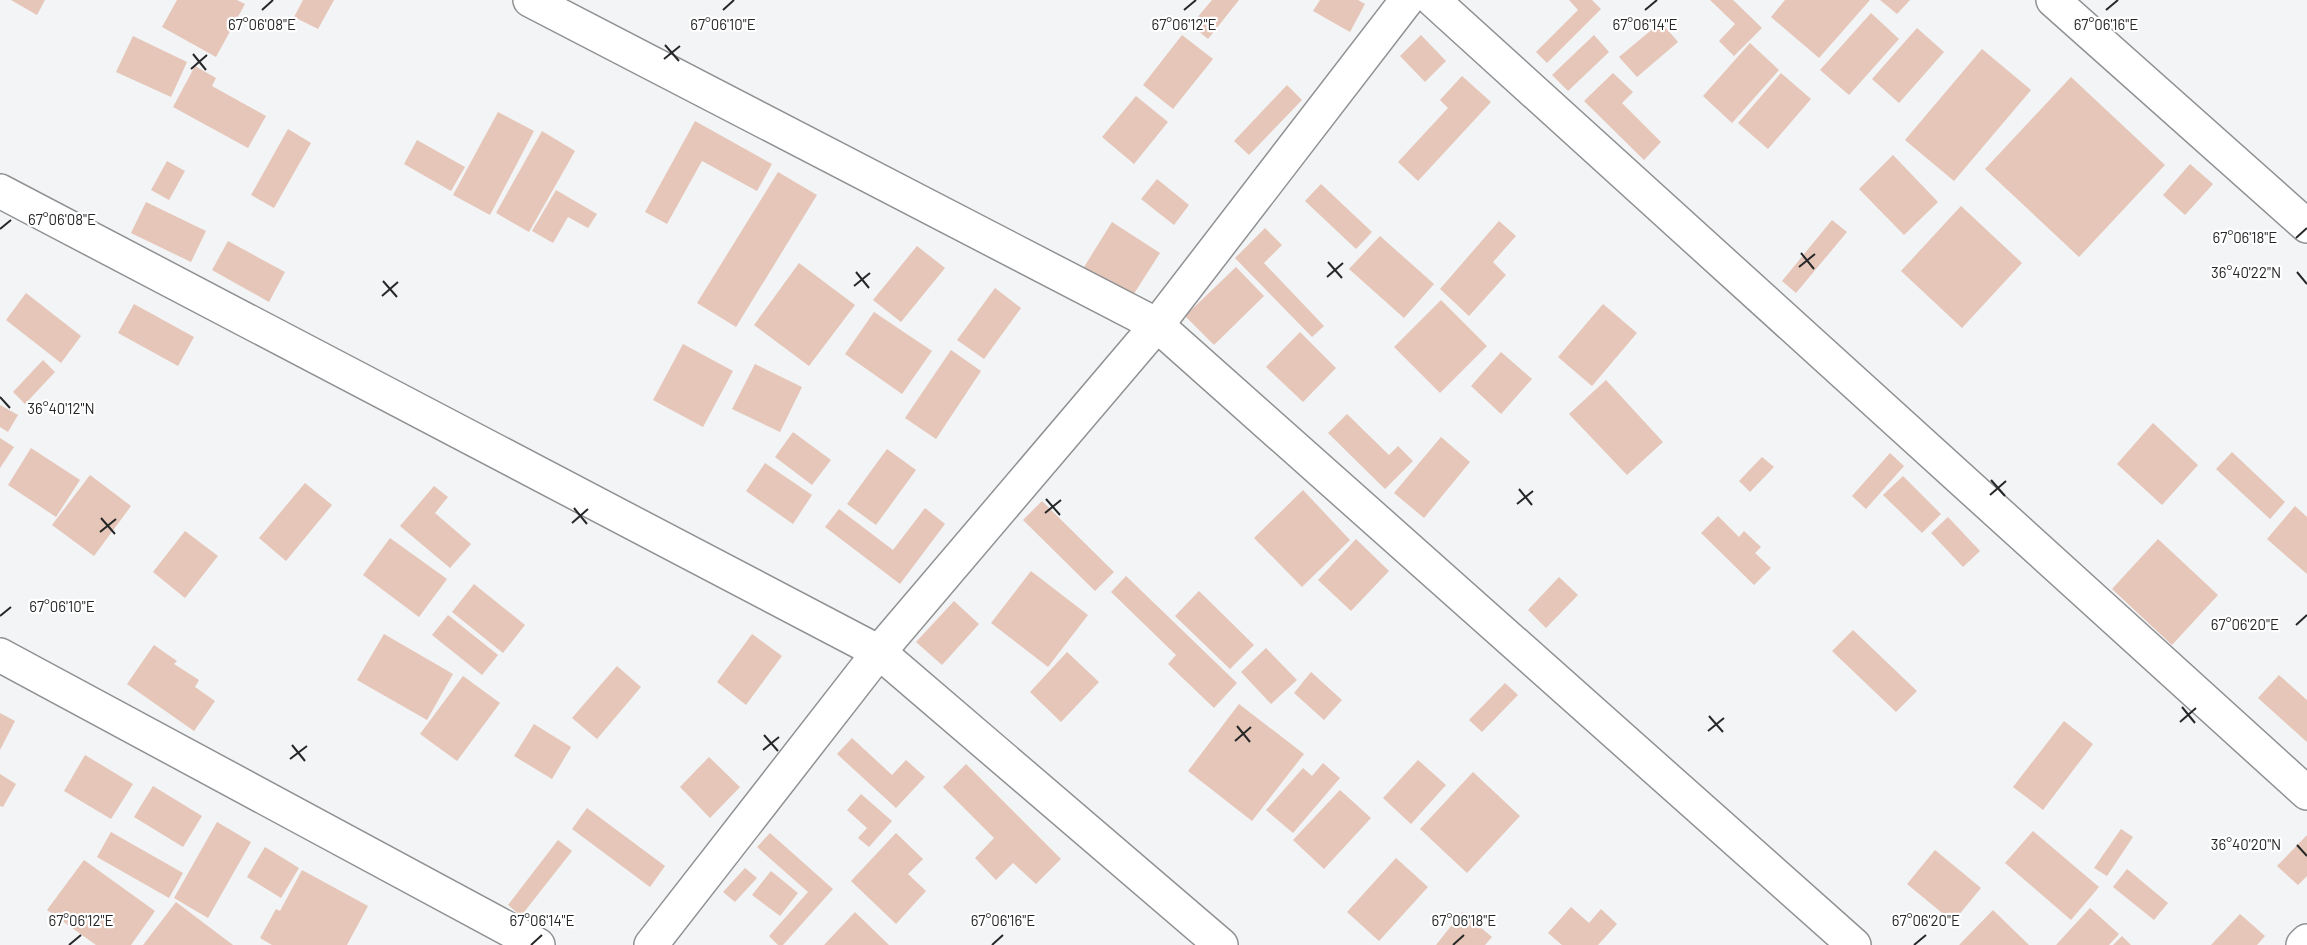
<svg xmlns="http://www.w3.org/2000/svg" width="2307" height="945" font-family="Barlow,sans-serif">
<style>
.building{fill:#e6c6b8}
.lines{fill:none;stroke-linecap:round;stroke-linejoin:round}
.street-casing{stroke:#909193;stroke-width:36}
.secondary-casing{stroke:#909193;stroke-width:36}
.street{stroke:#fff;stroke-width:33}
.secondary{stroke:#fff;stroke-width:33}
.ticks{fill:none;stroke:#262728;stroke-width:2}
.ticks-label{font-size:15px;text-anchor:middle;fill:#262728;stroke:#fff;stroke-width:4.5;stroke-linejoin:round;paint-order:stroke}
</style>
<rect width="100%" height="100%" fill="#f2f4f6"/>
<!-- building -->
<g class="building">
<polygon points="11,0 45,0 37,15"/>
<polygon points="177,0 237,0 245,4 216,57 162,27"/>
<polygon points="303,0 334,0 318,29 294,17"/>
<polygon points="1212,0 1239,0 1208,39 1191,25"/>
<polygon points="1320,0 1358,0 1365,4 1350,32 1313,11"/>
<polygon points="1569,0 1592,0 1601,9 1547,63 1536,52 1578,10"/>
<polygon points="1710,0 1733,0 1762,28 1734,56 1719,41 1735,24"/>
<polygon points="1785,0 1870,0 1819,58 1771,17"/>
<polygon points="1880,0 1910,0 1897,14"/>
<polygon points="1871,13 1899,39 1849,95 1820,70"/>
<polygon points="1661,22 1678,42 1637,77 1619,57"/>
<polygon points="1917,28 1944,52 1899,103 1872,79"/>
<polygon points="1182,35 1213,59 1173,109 1143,85"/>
<polygon points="1421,35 1446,61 1425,82 1400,56"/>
<polygon points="1594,35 1609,52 1568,91 1552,75"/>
<polygon points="133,36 187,62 171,97 116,72"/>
<polygon points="1750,43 1779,70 1732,123 1703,96"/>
<polygon points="1982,49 2031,90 1954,181 1905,140"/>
<polygon points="195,66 216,78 212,86 266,116 248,148 173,107"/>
<polygon points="1613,73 1633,92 1622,103 1661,142 1644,160 1584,101"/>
<polygon points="1781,73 1811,99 1768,149 1738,123"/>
<polygon points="1462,76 1491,102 1418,181 1398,162 1448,108 1440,100"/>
<polygon points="2071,77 2165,165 2079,257 1985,169"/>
<polygon points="1287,85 1302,100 1249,155 1234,141"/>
<polygon points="1136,96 1168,122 1134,164 1102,137"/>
<polygon points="498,112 534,131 490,215 453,195"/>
<polygon points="695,121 772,164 757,191 702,161 667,224 645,212"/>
<polygon points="288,129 311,143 274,208 251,195"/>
<polygon points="542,131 575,151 529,232 496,213"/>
<polygon points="417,140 465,167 451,191 404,164"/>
<polygon points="1893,155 1938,202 1904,235 1859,189"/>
<polygon points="167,161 185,171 169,200 151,190"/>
<polygon points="2190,164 2213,184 2185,215 2163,195"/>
<polygon points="778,172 817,195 736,327 697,303"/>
<polygon points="1157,179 1189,205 1174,225 1141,199"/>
<polygon points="1321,184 1372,232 1356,249 1305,201"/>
<polygon points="556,190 597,214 588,228 568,217 553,243 532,231"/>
<polygon points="146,202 206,231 191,262 131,233"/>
<polygon points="1961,206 2022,263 1962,328 1901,271"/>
<polygon points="1832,220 1847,232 1796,293 1782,281"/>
<polygon points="1499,221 1516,236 1493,262 1506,275 1469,316 1440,289"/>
<polygon points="1112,222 1160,253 1128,303 1081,272"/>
<polygon points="1265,228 1282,245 1264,263 1324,326 1312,337 1235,258"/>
<polygon points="1380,236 1434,284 1404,318 1349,269"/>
<polygon points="228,241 285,272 269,302 212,270"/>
<polygon points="917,246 945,268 901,322 873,300"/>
<polygon points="799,263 855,305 809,366 754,325"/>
<polygon points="1236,267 1264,296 1214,345 1185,316"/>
<polygon points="995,288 1021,308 984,359 957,340"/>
<polygon points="26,293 81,336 61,363 6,320"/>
<polygon points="1441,300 1487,346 1440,393 1394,347"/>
<polygon points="134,304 194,337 178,366 118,333"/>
<polygon points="1603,304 1637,333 1592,386 1558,357"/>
<polygon points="874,312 932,351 902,394 845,354"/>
<polygon points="1300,332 1336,368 1303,402 1266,367"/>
<polygon points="683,344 733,371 703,427 653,400"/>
<polygon points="951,350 981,371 936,439 905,418"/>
<polygon points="1501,352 1532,379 1501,414 1471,386"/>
<polygon points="43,360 55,372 25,404 13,392"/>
<polygon points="755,364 802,387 780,432 732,409"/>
<polygon points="1606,380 1663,442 1627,475 1569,414"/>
<polygon points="0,405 18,415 8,432 0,427"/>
<polygon points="1347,414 1389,455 1398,446 1413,461 1385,489 1328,433"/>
<polygon points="2153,423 2198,465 2162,505 2117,464"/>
<polygon points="793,432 831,460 812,485 775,457"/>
<polygon points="1441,437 1470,462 1424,518 1394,493"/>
<polygon points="0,438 14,447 0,468"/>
<polygon points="31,448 80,480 56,517 8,485"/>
<polygon points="887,449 916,470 876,525 847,504"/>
<polygon points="2232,452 2285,502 2270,519 2216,469"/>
<polygon points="1890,453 1904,466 1866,509 1852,496"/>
<polygon points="1762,457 1774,467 1750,492 1739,481"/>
<polygon points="765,463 812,495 793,524 746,491"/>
<polygon points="90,475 131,506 94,556 52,525"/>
<polygon points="1903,476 1941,514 1922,533 1883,495"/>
<polygon points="305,483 332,505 286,561 259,538"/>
<polygon points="434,486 448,497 435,513 471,544 450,568 400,526"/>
<polygon points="1303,490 1350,540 1302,587 1254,538"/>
<polygon points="1042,501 1114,572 1095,591 1023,520"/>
<polygon points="2295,506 2307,517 2307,574 2267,539"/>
<polygon points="925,508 945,524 900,584 825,527 839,509 893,550"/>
<polygon points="1718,516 1739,537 1744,531 1761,547 1755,553 1771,568 1754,585 1701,533"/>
<polygon points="1948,517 1980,551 1963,567 1931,533"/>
<polygon points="185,531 218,556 185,598 153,572"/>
<polygon points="390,538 447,579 419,617 363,575"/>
<polygon points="1356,539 1389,571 1351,611 1318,580"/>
<polygon points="2158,539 2218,595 2172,645 2112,589"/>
<polygon points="1031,571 1088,615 1048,667 991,623"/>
<polygon points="1126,576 1237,683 1214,708 1168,664 1176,655 1111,592"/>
<polygon points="1559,577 1578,595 1546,628 1528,610"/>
<polygon points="474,584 525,625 503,653 452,612"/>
<polygon points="1199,591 1254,645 1230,669 1175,616"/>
<polygon points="954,601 979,624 942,665 916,642"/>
<polygon points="448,615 498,655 482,675 432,635"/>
<polygon points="1853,630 1917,691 1896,712 1832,651"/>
<polygon points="384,634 453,674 427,720 357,680"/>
<polygon points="752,634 782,656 746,705 717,682"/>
<polygon points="154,645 177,661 174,664 199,680 195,687 215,701 194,731 127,684"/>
<polygon points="1266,648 1297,680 1271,704 1241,672"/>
<polygon points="1067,652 1099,682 1061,722 1030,692"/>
<polygon points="617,666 641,687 597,739 572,718"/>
<polygon points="1311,672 1342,700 1324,720 1294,693"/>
<polygon points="2279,675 2307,700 2307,742 2258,698"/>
<polygon points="463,676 500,703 457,761 420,734"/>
<polygon points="1505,683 1518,695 1482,732 1469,720"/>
<polygon points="1239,704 1304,754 1252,821 1188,771"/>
<polygon points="0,713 15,721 0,750"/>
<polygon points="2064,721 2093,744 2043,810 2013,787"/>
<polygon points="534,724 571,747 552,779 514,756"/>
<polygon points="852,738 892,775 906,760 925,777 896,808 837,754"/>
<polygon points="85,755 133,784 111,819 64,791"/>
<polygon points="709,757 740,787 710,818 680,787"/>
<polygon points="1418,760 1446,785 1411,824 1383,798"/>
<polygon points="1323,763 1340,778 1293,833 1266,810 1303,768 1312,776"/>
<polygon points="966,764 1061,859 1036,884 1013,863 996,880 975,858 994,838 943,787"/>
<polygon points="1473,772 1520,816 1467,873 1420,829"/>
<polygon points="0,774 16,784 3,807 0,806"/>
<polygon points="153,786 202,816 183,847 134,817"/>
<polygon points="1340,790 1371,818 1324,869 1293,840"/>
<polygon points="861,794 892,821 869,847 858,838 867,828 847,810"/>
<polygon points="587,808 665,866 650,887 572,829"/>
<polygon points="217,822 251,842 208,918 174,898"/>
<polygon points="2121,829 2133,837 2107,876 2094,868"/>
<polygon points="2033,831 2099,887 2071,920 2005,863"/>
<polygon points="111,832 183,873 169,898 97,857"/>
<polygon points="770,833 833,889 783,945 778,945 769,936 808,892 757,847"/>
<polygon points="896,833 923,859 908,874 926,891 896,924 851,881"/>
<polygon points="2307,835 2307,876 2298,885 2277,866"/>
<polygon points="558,840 572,851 521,916 508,905"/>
<polygon points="265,847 299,868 281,898 247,877"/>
<polygon points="1935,850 1981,888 1953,922 1907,884"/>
<polygon points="1396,858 1428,887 1379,941 1347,912"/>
<polygon points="84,860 155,911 131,945 96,945 47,910"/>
<polygon points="745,868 757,878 735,902 723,892"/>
<polygon points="2127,869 2168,903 2154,920 2113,887"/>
<polygon points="302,870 368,906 347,945 272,945 260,938 276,909 280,911"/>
<polygon points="771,871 798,893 780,916 752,895"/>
<polygon points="176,902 233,945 143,945"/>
<polygon points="1571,907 1589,923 1601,909 1617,924 1598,945 1562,945 1548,933"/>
<polygon points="2090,908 2119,934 2109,945 2056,945"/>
<polygon points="1993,910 2029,945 1959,945"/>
<polygon points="855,912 889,945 824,945"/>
<polygon points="1462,912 1492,937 1485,945 1436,945"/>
<polygon points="2240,914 2265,936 2257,945 2211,945"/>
<polygon points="2122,936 2131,945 2113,945"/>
</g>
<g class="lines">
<defs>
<g id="street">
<polyline points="530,0 1157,325 1854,945"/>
<polyline points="1433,0 2307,793"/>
<polyline points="2053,0 2307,226"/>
<polyline points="0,191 879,652 1221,945"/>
<polyline points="0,655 538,945"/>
<polyline points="651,945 879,652 1157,325 1407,0"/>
</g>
<polyline id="secondary" points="2303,945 2307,941"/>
</defs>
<!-- street casing -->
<use href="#street" class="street-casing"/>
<!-- secondary casing -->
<use href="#secondary" class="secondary-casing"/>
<!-- street -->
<use href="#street" class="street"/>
<!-- secondary -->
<use href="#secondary" class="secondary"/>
</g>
<!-- ticks -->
<path class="ticks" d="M262 10 273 0M723 10 734 0M1184 10 1196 0M1645 10 1657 0M2106 10 2118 0M665 45 679 61M193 54 206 70M664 59 680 46M191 69 207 55M0 229 11 220M2296 238 2307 228M1801 253 1814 269M1328 262 1342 278M1799 267 1815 254M856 272 869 288M2297 272 2307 284M1327 277 1343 263M383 281 397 297M854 286 870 273M382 296 398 282M0 397 10 408M1991 480 2005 496M1519 489 1532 505M1990 495 2006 481M1046 499 1060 515M1517 504 1533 491M574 508 587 524M1045 513 1061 500M101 518 115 534M572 523 588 509M100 532 116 519M0 616 11 607M2296 625 2307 615M2182 707 2195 723M1709 716 1723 732M2180 722 2196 708M1237 726 1250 742M1708 731 1724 718M764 735 778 751M1235 741 1251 727M292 745 305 761M763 750 779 737M290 759 307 746M2297 845 2307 856M69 945 81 935M531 945 542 935M992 945 1003 935M1453 945 1464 935M1914 945 1926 935"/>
<g class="ticks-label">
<text x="262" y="30">67°06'08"E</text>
<text x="723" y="30">67°06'10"E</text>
<text x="1184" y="30">67°06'12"E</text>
<text x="1645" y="30">67°06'14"E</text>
<text x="2106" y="30">67°06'16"E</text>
<text x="62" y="225">67°06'08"E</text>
<text x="2245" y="243">67°06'18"E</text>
<text x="2246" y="278">36°40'22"N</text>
<text x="61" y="414">36°40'12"N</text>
<text x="62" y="612">67°06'10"E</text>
<text x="2245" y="630">67°06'20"E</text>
<text x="2246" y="850">36°40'20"N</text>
<text x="81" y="926">67°06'12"E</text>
<text x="542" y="926">67°06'14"E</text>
<text x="1003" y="926">67°06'16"E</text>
<text x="1464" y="926">67°06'18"E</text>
<text x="1926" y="926">67°06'20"E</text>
</g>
</svg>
